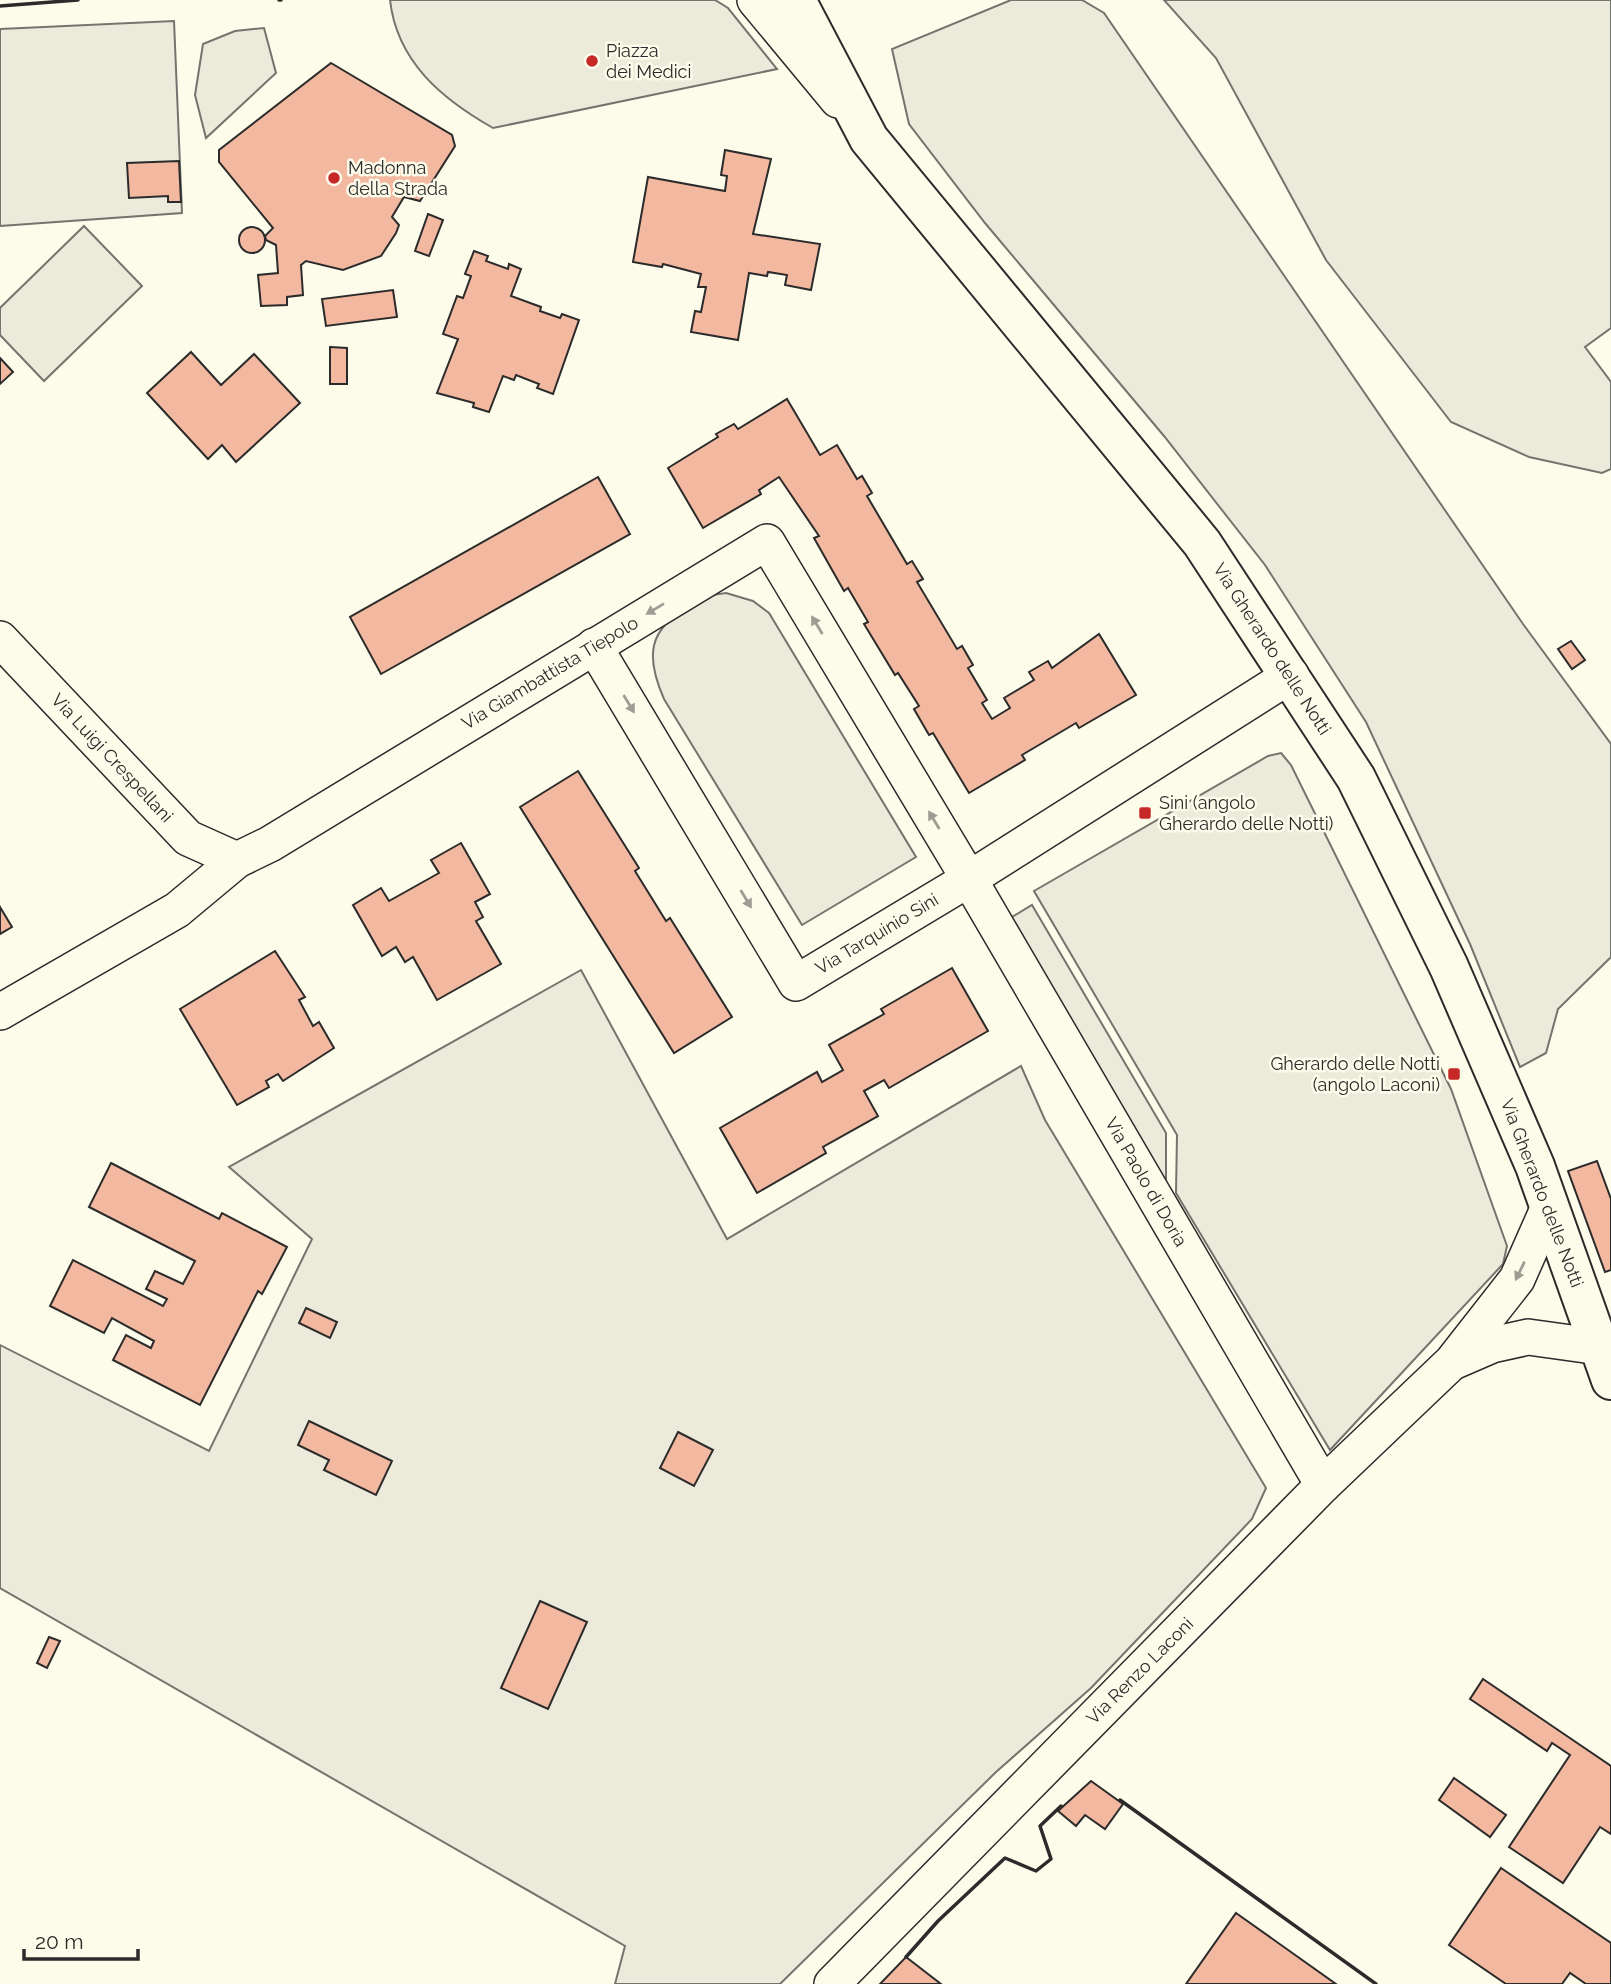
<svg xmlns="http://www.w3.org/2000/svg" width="1611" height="1984" font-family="Raleway,sans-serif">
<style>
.green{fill:#ecebdb;stroke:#74746e;stroke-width:2}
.parking{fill:#eceadb;stroke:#74746e;stroke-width:2}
.building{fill:#f2b8a0;stroke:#2b2b2b;stroke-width:2}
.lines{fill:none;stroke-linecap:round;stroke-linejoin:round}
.street-casing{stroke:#2b2b2b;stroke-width:38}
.secondary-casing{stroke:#2b2b2b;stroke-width:42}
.street{stroke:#fdfbea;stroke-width:35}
.secondary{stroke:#fdfbea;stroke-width:38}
.wall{stroke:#2b2b2b;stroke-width:3.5}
.oneway{fill:#9e9d94}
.poi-dot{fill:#c62828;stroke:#fdfbea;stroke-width:2.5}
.labels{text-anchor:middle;stroke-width:5;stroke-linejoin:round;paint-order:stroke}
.poi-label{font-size:18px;fill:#2b2b2b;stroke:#fdfbea;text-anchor:start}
.street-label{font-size:18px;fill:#2b2b2b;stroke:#fdfbea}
</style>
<rect width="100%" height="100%" fill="#fdfbea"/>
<!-- green -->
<g class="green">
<path d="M390 0H715L728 8 777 69 493 128C442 99 397 62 390 0Z"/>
<polygon points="1011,0 1082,0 1104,13 1523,624 1611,744 1611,957 1558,1009 1546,1053 1520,1067 1470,944 1366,722 1265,565 1164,436 985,223 909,124 892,49"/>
<polygon points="1164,0 1611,0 1611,328 1585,347 1611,382 1611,469 1602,473 1529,457 1451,422 1326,260 1216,58"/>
<polygon points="174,21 182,213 0,226 0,29"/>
<polygon points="264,28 276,73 206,138 195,95 203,44 235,31"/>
<polygon points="84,226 142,286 44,381 0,335 0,308"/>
<path d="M726 593 753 601 769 613 916 857 802 925 664 699C645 656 648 629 690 606 703 599 712 594 726 593Z"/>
<polygon points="1281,753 1291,765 1451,1089 1507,1246 1503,1264 1330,1450 1176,1193 1177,1135 1034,891 1268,756"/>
<polygon points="581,970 727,1239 1021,1066 1045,1120 1266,1488 1252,1519 1091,1688 996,1772 780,1984 615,1984 625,1946 0,1588 0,1345 209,1451 312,1239 229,1167"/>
</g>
<!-- parking -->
<polygon class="parking" points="1032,905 1166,1133 1166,1192 1007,920"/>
<!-- building -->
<g class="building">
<polygon points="331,63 452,135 455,146 420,201 404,197 392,217 399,225 396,233 381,256 343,270 306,261 301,265 303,295 287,297 287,305 261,306 258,275 278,273 276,245 266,240 265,236 273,228 219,162 219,150"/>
<polygon points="725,150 771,159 753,234 820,244 811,290 785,285 787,275 768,272 767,276 749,273 738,340 691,332 695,311 701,312 706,287 698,287 701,274 663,264 662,267 633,262 648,177 725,191 727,176 721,175"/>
<polygon points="179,161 181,202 168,202 168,196 129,198 127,163"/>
<polygon points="428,214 443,220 429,256 415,251"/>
<circle cx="252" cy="240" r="13"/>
<polygon points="474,251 488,256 486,261 508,269 509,264 521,269 511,296 541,307 540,311 560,318 562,314 579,320 553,394 537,388 539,384 516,375 514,380 503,376 489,412 473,407 474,403 437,393 458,339 443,334 457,296 463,298 471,276 465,274"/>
<polygon points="393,290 397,317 326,326 322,299"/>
<polygon points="330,347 347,348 347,384 330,384"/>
<polygon points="191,352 221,385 254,354 300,403 236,462 222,445 208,459 147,393"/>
<polygon points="0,358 13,372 0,384"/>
<polygon points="787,399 820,455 837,445 857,479 862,476 872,493 867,496 907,564 912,561 923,579 917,582 957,649 962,646 973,665 968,668 987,700 982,703 992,719 1010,708 1004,698 1034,680 1029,672 1048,661 1052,668 1099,634 1136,695 1079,728 1076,723 1022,755 1025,760 969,793 933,733 929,735 914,709 919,706 898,673 895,675 864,624 868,622 848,588 844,591 814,538 819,536 779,477 759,490 761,494 703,528 668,468 718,437 716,434 734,424 738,429"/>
<polygon points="598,477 630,534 381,674 350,617"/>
<polygon points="1571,641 1585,660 1572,669 1558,649"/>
<polygon points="578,771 639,868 635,871 666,921 670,918 732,1017 674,1053 520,807"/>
<polygon points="461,843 490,894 475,902 483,917 476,921 501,964 437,1000 413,957 405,962 396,947 382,956 353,905 381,888 389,901 439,873 431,860"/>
<polygon points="0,907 12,927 0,934"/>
<polygon points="275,951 305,997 299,1000 313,1026 319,1022 334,1048 283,1081 278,1074 266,1081 269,1087 237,1105 180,1009"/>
<polygon points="952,968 988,1031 889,1088 884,1080 864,1091 878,1116 823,1147 826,1153 757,1193 720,1128 817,1072 822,1082 843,1070 829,1045 884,1014 881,1009"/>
<polygon points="1597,1161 1611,1199 1611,1270 1605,1272 1568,1171"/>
<polygon points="111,1163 219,1219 222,1213 287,1247 262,1294 258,1291 200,1405 113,1360 126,1335 151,1348 154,1341 112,1318 104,1333 50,1306 73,1260 163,1306 167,1299 146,1289 155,1271 183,1284 195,1261 89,1207"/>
<polygon points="306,1308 337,1322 330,1338 299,1323"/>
<polygon points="309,1421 392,1461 376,1495 324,1470 329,1460 298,1445"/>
<polygon points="678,1432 713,1450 694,1486 660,1468"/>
<polygon points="540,1601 587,1622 548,1709 501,1688"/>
<polygon points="49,1637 60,1641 47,1668 37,1663"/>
<polygon points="1483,1679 1611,1766 1611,1834 1600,1827 1563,1883 1509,1847 1570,1755 1552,1743 1547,1751 1470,1699"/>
<polygon points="1454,1778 1506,1815 1490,1837 1439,1800"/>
<polygon points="1091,1781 1123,1804 1105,1829 1085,1815 1076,1826 1058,1811"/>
<polygon points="1501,1868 1611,1943 1611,1984 1586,1984 1570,1973 1562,1984 1506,1984 1449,1945"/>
<polygon points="1236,1913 1336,1984 1186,1984"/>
<polygon points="906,1957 941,1984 880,1984"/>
</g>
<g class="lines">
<defs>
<g id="street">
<polyline points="755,0 838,100"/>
<polyline points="0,639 188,838 237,860"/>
<polyline points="594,646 796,983 969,879 1291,675"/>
<polyline points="0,1012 177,910 237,860 270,844 767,542 969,879 1323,1485"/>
<polyline points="1455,1361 1492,1345 1528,1337 1600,1347"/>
<polyline points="832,1984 1323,1485 1452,1362 1517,1279 1548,1209"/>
</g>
<polyline id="secondary" points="796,0 869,139 1202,543 1356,778 1449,967 1535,1166 1611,1380"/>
</defs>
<!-- street casing -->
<use href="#street" class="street-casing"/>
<!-- secondary casing -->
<use href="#secondary" class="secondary-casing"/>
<!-- street -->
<use href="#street" class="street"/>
<!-- secondary -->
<use href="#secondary" class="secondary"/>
<!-- wall -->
<g class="wall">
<polyline points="279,0 281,0"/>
<polyline points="0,6 78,0"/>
<polyline points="1120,1800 1376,1984"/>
<polyline points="906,1957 938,1921 1005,1858 1036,1871 1051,1859 1040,1826 1061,1806"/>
</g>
</g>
<!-- one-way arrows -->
<defs><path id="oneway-solid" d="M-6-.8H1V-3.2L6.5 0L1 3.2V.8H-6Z" transform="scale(1.75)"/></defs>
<g class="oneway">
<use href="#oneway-solid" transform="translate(655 609) rotate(149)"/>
<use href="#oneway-solid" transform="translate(817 625) rotate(-121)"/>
<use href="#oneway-solid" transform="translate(629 704) rotate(59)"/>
<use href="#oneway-solid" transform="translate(934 820) rotate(-121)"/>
<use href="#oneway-solid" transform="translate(746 899) rotate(59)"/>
<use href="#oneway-solid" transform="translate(1520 1271) rotate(116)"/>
</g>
<!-- markers -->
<g class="poi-dot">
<circle cx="592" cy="61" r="7"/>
<circle cx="334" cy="178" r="7"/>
<rect x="1138" y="806" width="14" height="14" rx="3.5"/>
<rect x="1447" y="1067" width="14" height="14" rx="3.5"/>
</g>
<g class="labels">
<!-- poi labels -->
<g class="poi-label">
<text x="606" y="57">Piazza<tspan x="606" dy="21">dei Medici</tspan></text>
<text x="348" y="174">Madonna<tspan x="348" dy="21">della Strada</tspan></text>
<text x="1159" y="809">Sini (angolo<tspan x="1159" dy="21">Gherardo delle Notti)</tspan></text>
<text x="1440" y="1070" text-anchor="end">Gherardo delle Notti<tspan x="1440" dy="21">(angolo Laconi)</tspan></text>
</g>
<!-- street labels -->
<g class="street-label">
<text transform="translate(1272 649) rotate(57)" y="6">Via Gherardo delle Notti</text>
<text transform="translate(550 673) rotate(-31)" y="6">Via Giambattista Tiepolo</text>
<text transform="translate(112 758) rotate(47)" y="6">Via Luigi Crespellani</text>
<text transform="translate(877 934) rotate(-31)" y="6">Via Tarquinio Sini</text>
<text transform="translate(1146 1182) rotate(60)" y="6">Via Paolo di Doria</text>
<text transform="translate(1542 1193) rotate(69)" y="6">Via Gherardo delle Notti</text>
<text transform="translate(1140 1671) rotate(-45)" y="6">Via Renzo Laconi</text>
</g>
</g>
<!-- scale -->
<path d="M24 1949v10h114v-10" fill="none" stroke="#2b2b2b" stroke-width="3.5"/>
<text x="35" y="1949" font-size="21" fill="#2b2b2b" stroke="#fdfbea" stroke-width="5" paint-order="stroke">20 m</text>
</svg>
